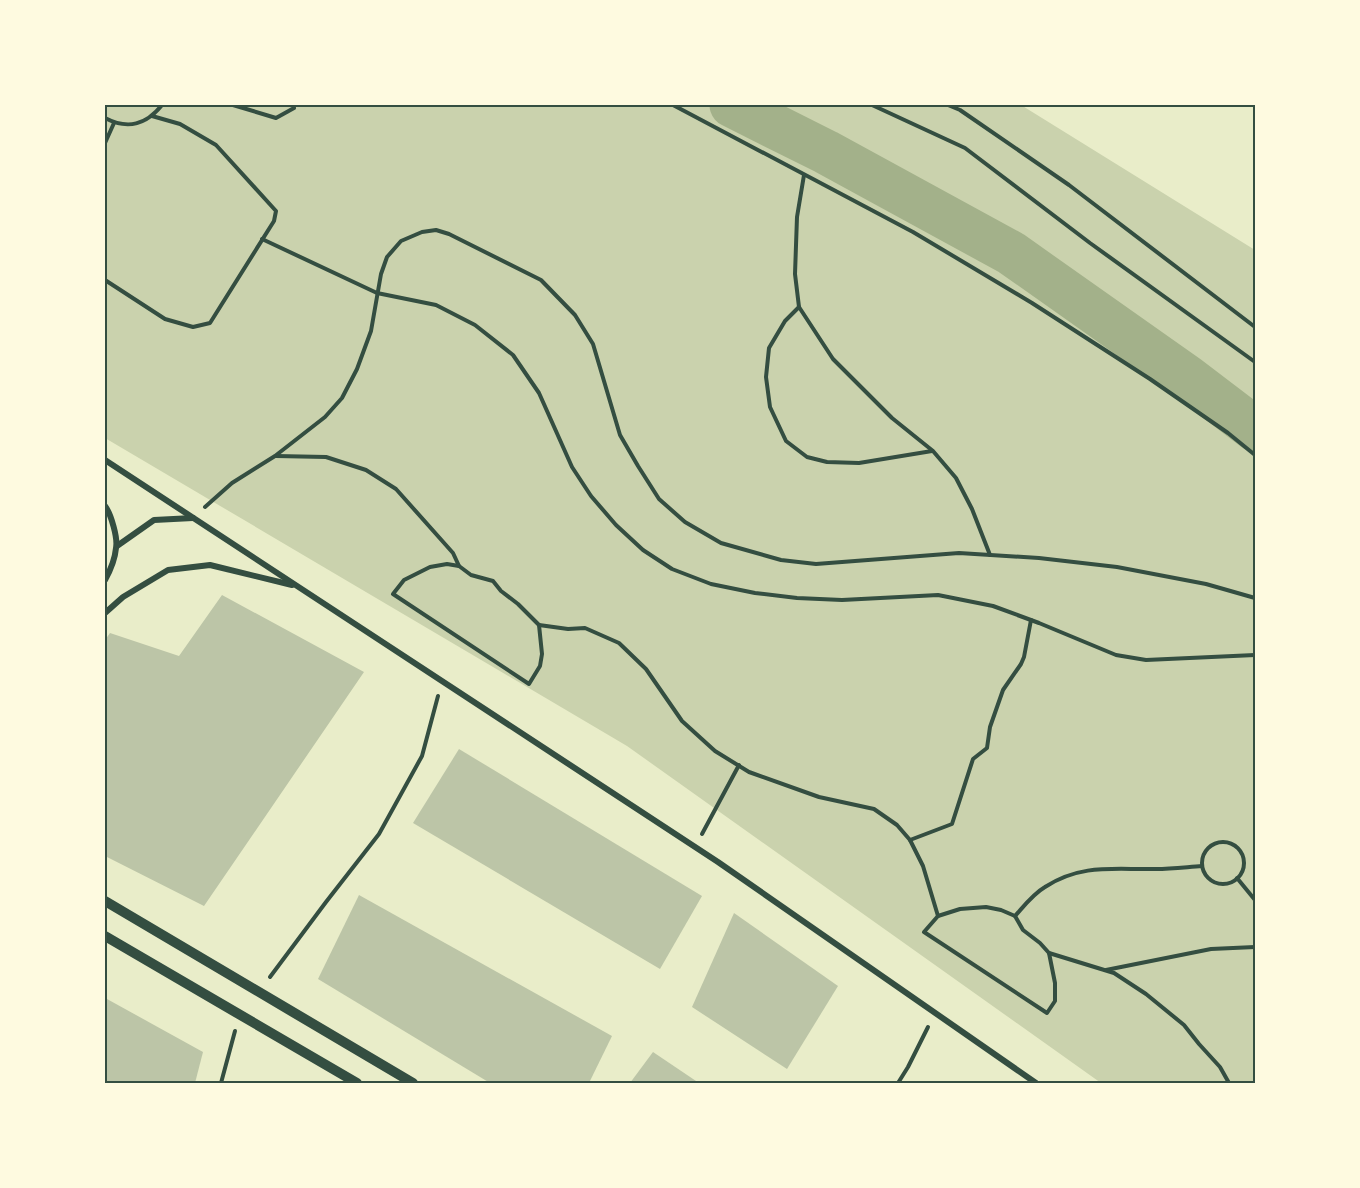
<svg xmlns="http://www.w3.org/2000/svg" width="1360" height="1188" font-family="Lato,sans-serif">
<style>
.green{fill:#cad2ad}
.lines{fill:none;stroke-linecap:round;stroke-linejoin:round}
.river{stroke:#a3b18a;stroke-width:45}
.building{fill:#bcc5a7}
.path{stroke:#344e41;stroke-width:4}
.minor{stroke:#344e41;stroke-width:6}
.tertiary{stroke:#344e41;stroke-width:10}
.neatline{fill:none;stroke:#344e41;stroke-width:2}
</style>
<rect width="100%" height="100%" fill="#e9edc9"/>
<!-- green -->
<polygon class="green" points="105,105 1021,105 1255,250 1255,1083 1101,1083 627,746 105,438"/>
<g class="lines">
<!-- river -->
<polyline class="river" points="732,105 826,152 1011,253 1188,378 1255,429"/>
</g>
<!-- building -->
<g class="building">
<polygon points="222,595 364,672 204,906 105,856 105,640 110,633 179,656"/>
<polygon points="459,749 702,896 660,969 413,823"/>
<polygon points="359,895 612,1036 589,1083 490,1083 318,979"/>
<polygon points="734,913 838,986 787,1069 692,1007"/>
<polygon points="107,999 203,1052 195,1083 105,1083 105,1008"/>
<polygon points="653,1052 699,1083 630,1083"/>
</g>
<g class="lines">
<!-- path -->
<g class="path">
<polyline points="233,105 276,118 294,108 293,105"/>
<polyline points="673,105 913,232 1032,303 1150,379 1228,433 1255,455"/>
<polyline points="872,105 965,148 1090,243 1255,362"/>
<polyline points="948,105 960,110 1069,185 1255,327"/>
<path d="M105 118C128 130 146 125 162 105"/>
<polyline points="105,143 114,123"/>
<polyline points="804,175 797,217 795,274 799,307 833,359 892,418 933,451 956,478 972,509 990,555"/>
<polyline points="262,239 377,293 436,305 475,325 513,355 539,393 572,467 591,496 616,525 643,550 672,569 711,584 755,593 797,598 842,600 938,595 993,606 1039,623 1116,655 1146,660 1255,655"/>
<polyline points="105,280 165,319 193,327 210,323 274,221 276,211 216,145 180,124 152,116"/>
<polyline points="799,307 785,321 769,348 766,377 770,407 786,441 807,457 827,462 859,463 932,451"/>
<polyline points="276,456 326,457 366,470 396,489 453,553 459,566"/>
<polyline points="205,507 232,483 275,456 325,417 342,398 357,369 371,331 381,274 387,257 401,241 422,232 436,230 449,234 541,280 575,315 593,344 620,435 638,466 659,499 685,522 721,543 781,560 816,564 959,553 1039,558 1117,567 1206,584 1255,598"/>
<polygon points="447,564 459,566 471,575 493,581 501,591 518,604 539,625 542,654 540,666 529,684 393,594 404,580 430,567"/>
<polyline points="539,625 568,629 585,628 619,643 646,669 682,721 715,751 749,772 819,797 874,809 897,825 910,840 923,866 938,916"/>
<polyline points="702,834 739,765"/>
<polyline points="910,840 952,824 973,759 987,748 990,727 1003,690 1021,664 1024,657 1031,620"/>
<circle cx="1223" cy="863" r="21"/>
<polyline points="1237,878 1255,900"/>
<polygon points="986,907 1001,910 1015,916 1023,930 1040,943 1049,953 1055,983 1055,1001 1047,1013 924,932 938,916 960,909"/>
<path d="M1015 916C1024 906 1033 894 1045 887 1082 863 1115 870 1156 869 1172 869 1187 867 1202 866"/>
<polyline points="1049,953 1114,973 1146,994 1184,1025 1199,1044 1220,1067 1229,1083"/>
<polyline points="1106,970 1211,949 1255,947"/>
<polyline points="270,977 326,902 379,834 422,756 438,696"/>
<polyline points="221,1083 235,1031"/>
<polyline points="898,1083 908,1067 928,1027"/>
</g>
<!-- minor -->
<g class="minor">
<polyline points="105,460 718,862 1036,1083"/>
<path d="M105 506C111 514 118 538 116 548 115 559 110 571 105 580"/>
<polyline points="117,546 154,520 193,518"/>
<polyline points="105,613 123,597 168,570 210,565 292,585"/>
</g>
<!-- tertiary -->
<g class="tertiary">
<polyline points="105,901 413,1083"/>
<polyline points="105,936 357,1083"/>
</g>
</g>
<!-- border -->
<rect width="1360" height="1188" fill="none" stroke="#fefae0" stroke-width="213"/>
<rect x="106" y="106" width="1148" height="976" class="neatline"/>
</svg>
